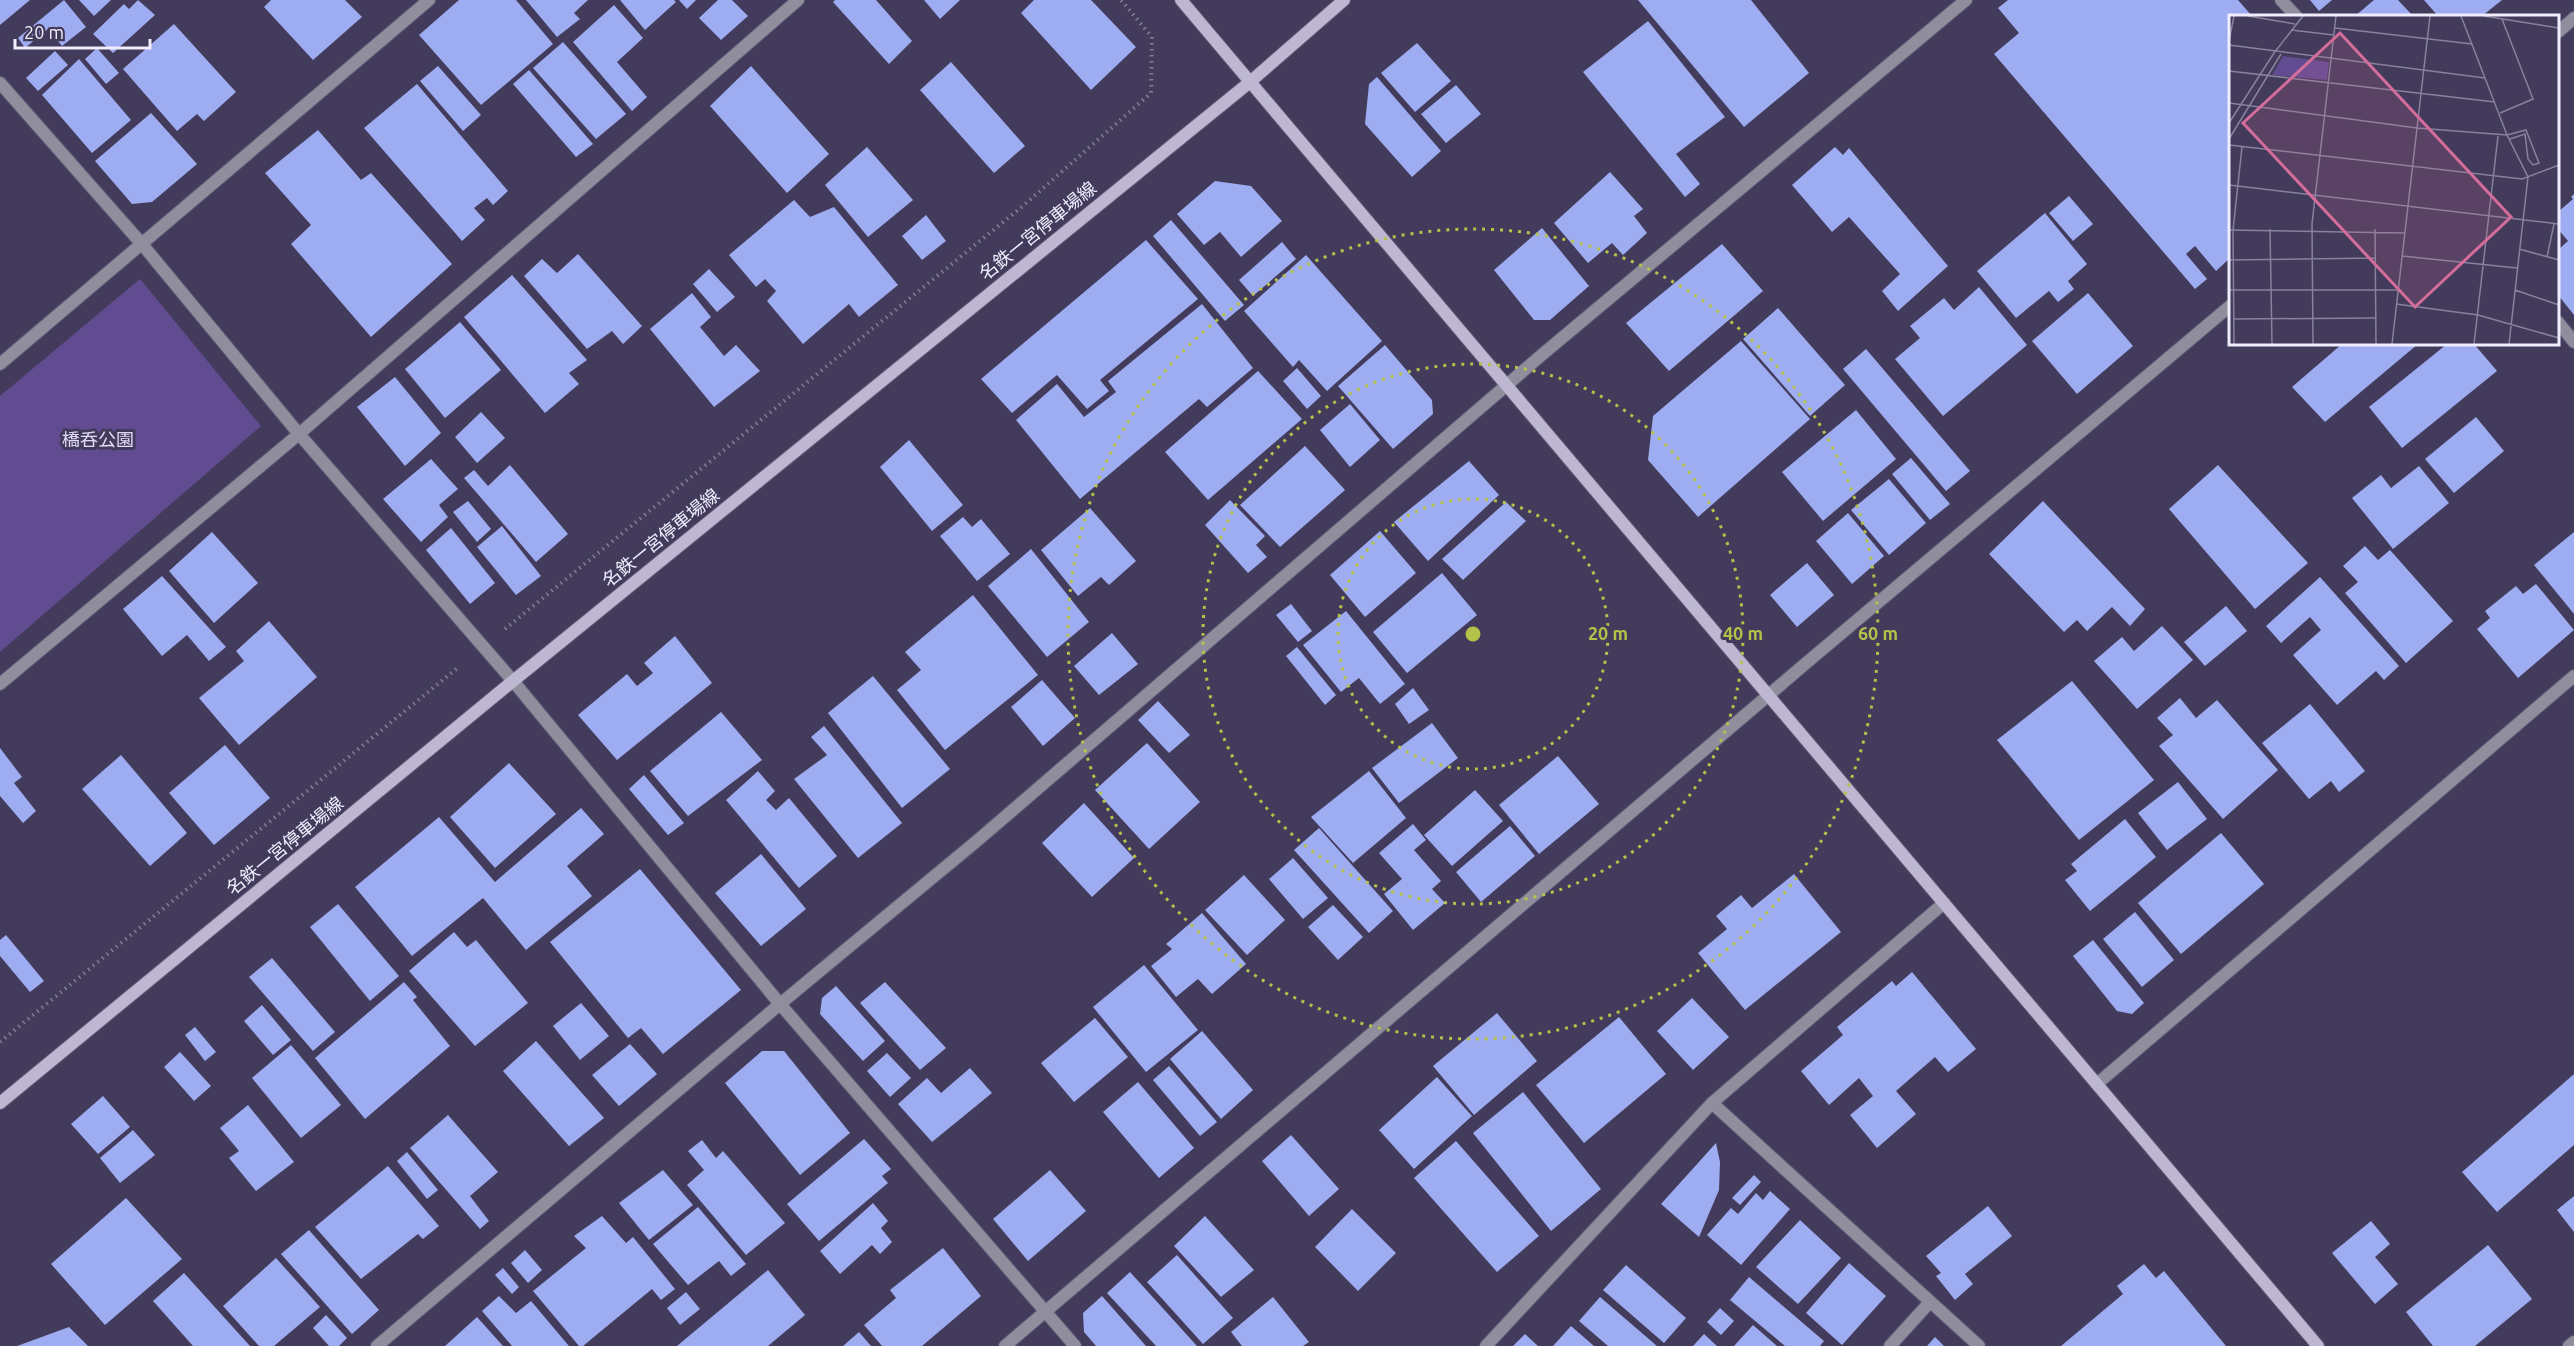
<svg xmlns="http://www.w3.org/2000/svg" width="2574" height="1346" font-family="Ubuntu,'Noto Sans JP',sans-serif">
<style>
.green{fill:#614c92}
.building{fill:#9eacf1}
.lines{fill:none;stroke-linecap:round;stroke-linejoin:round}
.street-casing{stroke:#5f5775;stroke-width:14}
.secondary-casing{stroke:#5f5775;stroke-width:14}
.path{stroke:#837d97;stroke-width:4;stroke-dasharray:1.5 4.5;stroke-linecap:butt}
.street{stroke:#908d9d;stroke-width:12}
.secondary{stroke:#bdb7d1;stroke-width:12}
.ring{fill:none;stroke:#b4c24a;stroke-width:3;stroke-dasharray:3 6}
.labels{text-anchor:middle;stroke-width:6;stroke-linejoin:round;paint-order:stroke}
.street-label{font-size:18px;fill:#f0edfd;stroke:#433b5b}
.park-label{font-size:18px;fill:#e0daf7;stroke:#433b5b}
.inset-road{fill:none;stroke:#88829c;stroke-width:1.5}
.view{fill:#d46d9c;fill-opacity:0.15;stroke:#d46d9c;stroke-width:3}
.inset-edge{fill:none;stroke:#f0edfd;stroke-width:3}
.centre{fill:#b4c24a;stroke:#433b5b;stroke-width:3}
.ring-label{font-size:18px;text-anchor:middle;font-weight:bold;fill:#b4c24a;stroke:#433b5b;stroke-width:6;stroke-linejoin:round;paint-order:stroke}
</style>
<rect width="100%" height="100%" fill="#433b5b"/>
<!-- green -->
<polygon class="green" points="140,279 261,426 0,652 0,396"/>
<!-- building -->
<g class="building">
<polygon points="0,0 30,0 0,25"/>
<polygon points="64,0 86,27 62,46 48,29 25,48 18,38"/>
<polygon points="79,0 111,0 94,16"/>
<polygon points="138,0 155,15 113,53 93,34 124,4 129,9"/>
<polygon points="271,0 345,0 362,17 313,60 264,7"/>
<polygon points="459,0 516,0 553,44 481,105 419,35"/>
<polygon points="526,0 588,0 574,13 580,19 557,37"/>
<polygon points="620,0 674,0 676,2 645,30"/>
<polygon points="679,0 696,0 687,9"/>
<polygon points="718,0 732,0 748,16 721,40 699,18"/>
<polygon points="835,0 876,0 912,41 889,64 833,2"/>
<polygon points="924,0 960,0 940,19"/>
<polygon points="1034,0 1091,0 1136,47 1091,90 1021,13"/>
<polygon points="1638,0 1751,0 1809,73 1744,127"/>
<polygon points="2008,0 2238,0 2252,16 2230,16 2230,258 2216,271 2195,246 2186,254 2207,279 2195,289 1994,54 2019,33 1998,8"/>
<polygon points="2310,0 2332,0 2319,11"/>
<polygon points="2374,0 2398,0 2413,16 2355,16"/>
<polygon points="2424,0 2502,0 2482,16 2438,16"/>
<polygon points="614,5 643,38 617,62 647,97 632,111 573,42"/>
<polygon points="1648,21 1725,117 1676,154 1700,184 1685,197 1583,72"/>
<polygon points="174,24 236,92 204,121 197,114 177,131 123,69"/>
<polygon points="563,42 626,114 596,139 533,68"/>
<polygon points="1417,43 1451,81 1415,112 1381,73"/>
<polygon points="97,48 119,73 106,84 85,59"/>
<polygon points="55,51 68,65 38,91 26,78"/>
<polygon points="79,59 131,120 92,153 42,95"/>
<polygon points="951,62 1025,146 994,173 920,90"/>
<polygon points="438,66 481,115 463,131 420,81"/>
<polygon points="751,66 829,154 787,193 710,106"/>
<polygon points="529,70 593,144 576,157 513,84"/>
<polygon points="1377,77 1441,151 1412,177 1365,124 1369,84"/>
<polygon points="417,84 508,191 493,205 487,198 474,208 485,220 462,241 364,128"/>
<polygon points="1456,85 1481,114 1446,143 1421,114"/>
<polygon points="151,113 197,164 152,202 132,204 95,161"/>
<polygon points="318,130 361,180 371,173 452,264 371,337 291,244 311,225 265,173"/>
<polygon points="867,147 913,200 868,237 825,185"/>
<polygon points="1835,147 1843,155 1849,148 1948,266 1898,311 1882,291 1900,274 1849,217 1832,232 1792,185"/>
<polygon points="1610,172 1643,209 1634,216 1647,233 1623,255 1612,243 1588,263 1554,223"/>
<polygon points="1215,181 1251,186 1282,221 1241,257 1220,232 1204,245 1177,214"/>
<polygon points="2574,194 2574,315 2558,295 2558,250 2568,241 2558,229 2558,212 2573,199 2571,197"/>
<polygon points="2069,196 2093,224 2073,241 2049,213"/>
<polygon points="794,200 810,217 834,207 898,285 859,317 849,304 803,344 767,301 776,291 765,279 756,287 729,255"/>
<polygon points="2045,213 2087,264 2068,281 2074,289 2058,302 2049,291 2016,318 1977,271"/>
<polygon points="926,215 946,241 922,260 902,236"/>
<polygon points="1171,220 1244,305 1225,321 1153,236"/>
<polygon points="1542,228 1589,286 1550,320 1534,320 1494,270"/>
<polygon points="1146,240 1198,299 1100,380 1109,391 1087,409 1057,375 1012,413 981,379"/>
<polygon points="1282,242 1296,259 1253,296 1239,280"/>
<polygon points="1722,244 1763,291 1669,371 1626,323"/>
<polygon points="578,254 642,326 623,344 612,331 587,349 524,276 542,259 557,273"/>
<polygon points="1306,255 1382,341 1327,391 1299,360 1293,367 1244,311"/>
<polygon points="709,269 735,297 717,312 693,284"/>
<polygon points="512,275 587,360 569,373 579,384 545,413 464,317"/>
<polygon points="1979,287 2027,345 1943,416 1895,359 1920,338 1910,326 1944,298 1954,310"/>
<polygon points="692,293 711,317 700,327 724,356 736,345 760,371 714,407 650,329"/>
<polygon points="2088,293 2133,346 2077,394 2032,341"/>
<polygon points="1202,304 1253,368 1207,407 1199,399 1080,499 1016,420 1057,384 1084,417 1116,392 1108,381"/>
<polygon points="1778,308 1845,385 1810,416 1743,339"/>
<polygon points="460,322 501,370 445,418 405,369"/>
<polygon points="1741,341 1810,419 1698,517 1648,460 1653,416"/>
<polygon points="2342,344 2418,344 2325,422 2292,387"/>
<polygon points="2447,344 2474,344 2497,371 2402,448 2369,407"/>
<polygon points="1385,345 1432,400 1433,414 1393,449 1338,386"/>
<polygon points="1866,349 1970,471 1946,491 1843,369"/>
<polygon points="1297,368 1321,396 1307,409 1283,381"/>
<polygon points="1258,371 1302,419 1208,500 1165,452"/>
<polygon points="395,377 441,433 405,466 357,407"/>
<polygon points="1350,404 1380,440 1350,467 1320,430"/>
<polygon points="1856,410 1896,459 1823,521 1782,472"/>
<polygon points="481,412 505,438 477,463 455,437"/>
<polygon points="2476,417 2504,451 2454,493 2425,459"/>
<polygon points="909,440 963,505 932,531 880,467"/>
<polygon points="1305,446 1345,490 1280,547 1240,505"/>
<polygon points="1911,458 1950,504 1930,520 1892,474"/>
<polygon points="431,459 458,489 439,505 448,517 421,542 383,499"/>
<polygon points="1469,461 1499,495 1428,561 1394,522"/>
<polygon points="510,465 568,534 536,562 464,478 474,470 488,486"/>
<polygon points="2218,465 2308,563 2255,609 2169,509"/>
<polygon points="2419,466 2449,503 2393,549 2352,498 2381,475 2391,488"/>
<polygon points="1889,479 1926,523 1889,555 1851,510"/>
<polygon points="1230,500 1265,536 1256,545 1267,557 1248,573 1205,525"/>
<polygon points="468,501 491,529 477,542 453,512"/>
<polygon points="2043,501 2145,609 2130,626 2112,607 2087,631 2077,620 2064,632 1989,554"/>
<polygon points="1506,502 1526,521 1463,580 1442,559"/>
<polygon points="1090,508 1136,561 1109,585 1101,577 1078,596 1041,550"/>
<polygon points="1848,513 1884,556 1852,584 1816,541"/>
<polygon points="963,517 972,527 981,519 1010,554 977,581 940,536"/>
<polygon points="502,526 541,576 516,595 477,547"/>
<polygon points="451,528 495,583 470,604 426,550"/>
<polygon points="1380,531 1416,573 1365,617 1330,575"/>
<polygon points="212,532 258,583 214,623 169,571"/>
<polygon points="2574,532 2574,614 2534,565"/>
<polygon points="2365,546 2378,560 2390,550 2453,621 2406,663 2345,593 2358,582 2343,566"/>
<polygon points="1031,549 1089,622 1047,657 988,586"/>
<polygon points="1807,563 1834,595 1797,627 1770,595"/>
<polygon points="1442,573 1477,615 1407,673 1373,632"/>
<polygon points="162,576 226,647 209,661 187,635 162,656 123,609"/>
<polygon points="2320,577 2399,666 2384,680 2376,671 2337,705 2293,655 2321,630 2310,617 2281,643 2266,626"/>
<polygon points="2536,584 2574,630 2518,678 2477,629 2490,618 2485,611 2516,586 2523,594"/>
<polygon points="973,595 1038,675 945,750 897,690 921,670 905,652"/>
<polygon points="1291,604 1312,631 1298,642 1276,615"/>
<polygon points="2226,606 2247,631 2205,666 2184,642"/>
<polygon points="1346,611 1405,684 1380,704 1359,678 1341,692 1303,645"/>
<polygon points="269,621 317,677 239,745 199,698 244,661 236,651"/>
<polygon points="2162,626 2193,660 2137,709 2094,661 2122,637 2134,651"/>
<polygon points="1112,633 1138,664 1099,695 1074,666"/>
<polygon points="675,636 712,683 617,760 578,715 627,674 637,686 653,673 644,663"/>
<polygon points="1297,647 1336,695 1325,705 1286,656"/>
<polygon points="873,676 950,769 902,808 828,713"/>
<polygon points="1042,680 1075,718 1043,746 1011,707"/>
<polygon points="2072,681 2154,780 2079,840 1997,740"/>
<polygon points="1413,688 1429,710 1409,724 1395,704"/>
<polygon points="2180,698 2196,718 2217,700 2278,770 2223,819 2159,746 2173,735 2157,718"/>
<polygon points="1158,701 1190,735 1169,753 1138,720"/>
<polygon points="2310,704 2365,771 2339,792 2331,781 2309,799 2262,743"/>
<polygon points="721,712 762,760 688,816 650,771"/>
<polygon points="1432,723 1458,758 1399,803 1372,768"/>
<polygon points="824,726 902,823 858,858 794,779 827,755 811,737"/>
<polygon points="1147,743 1200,802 1149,849 1095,790"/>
<polygon points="225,745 270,798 214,845 169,793"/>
<polygon points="0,748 22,777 14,783 36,811 23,823 0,796"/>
<polygon points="121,755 187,833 150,866 82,789"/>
<polygon points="1558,756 1599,804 1539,854 1499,805"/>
<polygon points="509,763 556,814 495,868 450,817"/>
<polygon points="758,771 775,791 766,800 776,810 789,798 837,856 799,888 726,800"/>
<polygon points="1369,771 1406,818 1353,863 1311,817"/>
<polygon points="644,775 684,823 668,835 629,789"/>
<polygon points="2178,782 2207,819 2167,850 2138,813"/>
<polygon points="1475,790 1503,821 1452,866 1424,835"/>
<polygon points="1084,803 1134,858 1092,897 1042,843"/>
<polygon points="581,808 604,834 567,866 592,896 526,950 483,898 412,956 355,887 439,817 495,882"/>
<polygon points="2125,819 2156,857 2090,911 2065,880 2077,871 2071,864"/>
<polygon points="1413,824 1426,840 1414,850 1441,881 1432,889 1445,903 1413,930 1384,894 1402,879 1379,853"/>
<polygon points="1510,826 1535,856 1481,902 1456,872"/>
<polygon points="1319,828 1393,911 1369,933 1294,850"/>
<polygon points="2221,833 2264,884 2181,954 2138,903"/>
<polygon points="761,854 806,909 761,946 715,893"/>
<polygon points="1293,858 1328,898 1303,919 1269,879"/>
<polygon points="640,869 741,990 663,1054 641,1028 628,1038 550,942"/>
<polygon points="1794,874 1841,932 1745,1010 1698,953 1727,929 1716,916 1741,895 1752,908"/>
<polygon points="1244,875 1285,920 1247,955 1205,910"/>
<polygon points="338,904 399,976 370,1001 310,927"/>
<polygon points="1333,905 1363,937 1338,960 1308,927"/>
<polygon points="2135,912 2174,960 2142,987 2103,939"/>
<polygon points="1202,913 1246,964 1212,994 1198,979 1176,997 1151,966 1172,949 1166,944"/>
<polygon points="454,932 467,947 476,940 528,1003 475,1046 409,971"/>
<polygon points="6,935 44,981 30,992 0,956 0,940"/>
<polygon points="2093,940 2144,1003 2132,1014 2117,1011 2073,956"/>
<polygon points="272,958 335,1032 313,1051 249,977"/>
<polygon points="1144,965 1198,1030 1146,1072 1093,1007"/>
<polygon points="1912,972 1976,1049 1948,1072 1935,1057 1896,1091 1916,1114 1877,1148 1850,1115 1873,1096 1859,1078 1829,1105 1801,1071 1843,1035 1837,1027 1892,981 1896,986"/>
<polygon points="404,982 417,997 413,1000 450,1046 365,1119 315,1058"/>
<polygon points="885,982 946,1048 920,1070 860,1003"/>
<polygon points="836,986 885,1041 863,1061 820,1014 822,998"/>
<polygon points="1692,998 1729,1037 1693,1070 1657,1031"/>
<polygon points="581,1003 609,1036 580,1060 553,1026"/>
<polygon points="262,1005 291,1040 273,1055 244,1021"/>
<polygon points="1497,1013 1537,1061 1474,1115 1433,1066"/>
<polygon points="1619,1017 1666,1074 1584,1143 1536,1085"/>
<polygon points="1095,1018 1128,1057 1074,1102 1041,1063"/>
<polygon points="195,1027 216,1052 205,1061 185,1035"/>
<polygon points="1202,1031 1253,1090 1221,1119 1170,1059"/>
<polygon points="536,1041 604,1118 569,1146 503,1071"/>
<polygon points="630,1044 657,1074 619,1106 592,1075"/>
<polygon points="291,1045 341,1105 301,1138 252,1078"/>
<polygon points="762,1051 784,1051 850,1133 800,1175 725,1083"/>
<polygon points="180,1052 211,1086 194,1101 164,1067"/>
<polygon points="887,1053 911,1078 890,1097 867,1071"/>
<polygon points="1169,1066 1217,1122 1200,1136 1153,1080"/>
<polygon points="970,1068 992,1093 932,1142 898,1104 927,1078 941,1093"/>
<polygon points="2574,1074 2574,1145 2497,1212 2462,1172"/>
<polygon points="1437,1077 1472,1116 1414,1169 1379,1130"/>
<polygon points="1138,1082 1194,1148 1159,1178 1103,1112"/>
<polygon points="1523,1092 1601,1189 1551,1231 1473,1133"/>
<polygon points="103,1096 130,1127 98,1154 71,1124"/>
<polygon points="248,1105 294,1162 256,1191 229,1158 239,1151 220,1128"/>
<polygon points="448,1115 498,1172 470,1196 489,1221 480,1229 410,1148"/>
<polygon points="133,1130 155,1155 120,1183 100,1158"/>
<polygon points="1291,1135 1339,1189 1309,1216 1262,1161"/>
<polygon points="864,1139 891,1169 882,1176 888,1183 819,1241 787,1204"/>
<polygon points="702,1140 716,1158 723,1151 785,1223 746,1255 687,1185 704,1170 688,1151"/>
<polygon points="1456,1141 1539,1236 1497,1272 1414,1178"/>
<polygon points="1716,1143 1720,1162 1719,1190 1699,1237 1661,1204"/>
<polygon points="407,1152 438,1190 427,1199 397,1161"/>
<polygon points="388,1166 439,1226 423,1239 418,1234 361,1279 315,1227"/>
<polygon points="663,1170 693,1205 649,1240 619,1203"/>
<polygon points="1050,1170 1086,1211 1028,1261 993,1219"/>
<polygon points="1754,1175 1761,1182 1740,1205 1732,1198"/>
<polygon points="1770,1191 1790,1209 1741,1265 1707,1235 1731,1208 1738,1214 1756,1193 1763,1200"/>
<polygon points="2574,1196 2574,1232 2557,1210"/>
<polygon points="126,1198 182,1259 105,1325 51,1264"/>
<polygon points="873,1203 888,1221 881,1228 892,1242 880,1254 872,1245 840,1274 820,1251"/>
<polygon points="1988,1206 2012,1236 1965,1274 1973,1284 1955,1300 1936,1276 1941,1273 1926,1256"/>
<polygon points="698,1207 746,1264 731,1276 719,1261 688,1285 653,1244"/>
<polygon points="1352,1209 1396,1253 1358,1291 1315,1247"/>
<polygon points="602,1216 626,1243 633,1237 675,1289 661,1300 652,1289 583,1346 579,1346 533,1291 586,1248 574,1236"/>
<polygon points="1205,1216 1254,1270 1221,1297 1174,1246"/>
<polygon points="1800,1220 1841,1258 1798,1304 1756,1267"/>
<polygon points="2371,1221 2390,1244 2375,1257 2398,1284 2375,1304 2332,1253"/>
<polygon points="309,1230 379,1310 352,1334 281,1254"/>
<polygon points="2488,1245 2532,1299 2475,1346 2433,1346 2406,1312"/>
<polygon points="943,1248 981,1296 922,1346 882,1346 864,1325 896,1298 890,1290"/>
<polygon points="525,1250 542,1270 528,1283 511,1263"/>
<polygon points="1177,1255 1233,1318 1203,1344 1147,1282"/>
<polygon points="276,1258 320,1307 274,1346 259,1346 223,1306"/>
<polygon points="1849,1263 1886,1296 1842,1345 1806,1313"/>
<polygon points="2144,1264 2156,1278 2164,1271 2226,1346 2061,1346 2123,1294 2117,1286"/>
<polygon points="1626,1265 1686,1318 1664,1343 1603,1290"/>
<polygon points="503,1268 519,1287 512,1294 495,1275"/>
<polygon points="768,1270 805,1315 768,1346 677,1346"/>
<polygon points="1130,1272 1197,1346 1156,1346 1107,1293"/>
<polygon points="184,1273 250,1346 193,1346 153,1301"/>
<polygon points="1749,1277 1824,1341 1820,1346 1785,1346 1730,1300"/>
<polygon points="686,1292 700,1309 680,1325 667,1308"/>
<polygon points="499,1296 516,1313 531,1301 569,1346 512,1346 482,1311"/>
<polygon points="1102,1296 1146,1346 1096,1346 1084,1332 1083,1313"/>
<polygon points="1273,1297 1309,1342 1303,1346 1242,1346 1231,1332"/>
<polygon points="1600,1297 1657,1346 1608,1346 1579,1321"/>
<polygon points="1720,1308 1734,1321 1721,1335 1707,1322"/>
<polygon points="326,1315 347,1338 339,1346 329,1346 313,1328"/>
<polygon points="477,1317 503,1346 445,1346"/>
<polygon points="1753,1325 1777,1346 1734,1346"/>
<polygon points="1571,1326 1594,1346 1553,1346"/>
<polygon points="69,1327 88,1346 17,1346"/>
<polygon points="859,1332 871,1346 843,1346"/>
<polygon points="1525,1334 1538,1346 1513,1346"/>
<polygon points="1704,1334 1717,1346 1693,1346"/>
<polygon points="1935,1337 1944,1346 1927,1346"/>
</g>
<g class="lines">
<defs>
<g id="street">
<polyline points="2281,0 2296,16"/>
<polyline points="2558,32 2574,18"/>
<polyline points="0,83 141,243 299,434 513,681 780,1004 1075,1346"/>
<polyline points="2558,322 2574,342"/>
<polyline points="0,364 429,0"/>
<polyline points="0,684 299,434 798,0"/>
<polyline points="2098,1083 2574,676"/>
<polyline points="1712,1103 1979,1346"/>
<polyline points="377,1346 780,1004 978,840 1544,353 1966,0"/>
<polyline points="1005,1346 1805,664 2230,306"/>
<polyline points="1486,1346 1712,1103 1944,903"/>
<polyline points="1890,1346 1930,1302"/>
<polyline points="2569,1346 2574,1342"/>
</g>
<g id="secondary">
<polyline points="1181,0 2318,1346"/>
<polyline points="0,1103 513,681 1250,82 1344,0"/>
</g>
</defs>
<!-- street casing -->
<use href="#street" class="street-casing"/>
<!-- secondary casing -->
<use href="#secondary" class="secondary-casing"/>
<!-- path -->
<g class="path">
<polyline points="505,629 1024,205 1151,93 1152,37 1121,0"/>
<polyline points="0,1042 460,666"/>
</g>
<!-- street -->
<use href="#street" class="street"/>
<!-- secondary -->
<use href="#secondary" class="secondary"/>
</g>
<!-- distance rings -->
<g class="ring">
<circle cx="1473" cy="634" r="135"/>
<circle cx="1473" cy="634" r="270"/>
<circle cx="1473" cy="634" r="405"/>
</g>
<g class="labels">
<!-- street labels -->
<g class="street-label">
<text transform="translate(1038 231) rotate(-39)" y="6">名鉄一宮停車場線</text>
<text transform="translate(661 538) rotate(-39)" y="6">名鉄一宮停車場線</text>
<text transform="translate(285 846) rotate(-39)" y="6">名鉄一宮停車場線</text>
</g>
<!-- park labels -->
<g class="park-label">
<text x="98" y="446">橋呑公園</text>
</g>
</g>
<!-- overview -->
<g transform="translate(2229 15)">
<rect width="330" height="330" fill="#433b5b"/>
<path d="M54 41 100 47 98 65 43 60Z" fill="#614c92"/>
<path class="inset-road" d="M19 1 66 9M232 1 278 120 299 162 280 329M255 1 330 13M106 13 243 29M62 15 105 20M0 26 5 1M0 30 256 63M0 56 266 87M0 88 188 113 278 120M271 98 304 84 273 4M0 108 45 38 74 1M278 120 297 115 310 148 304 150 299 144 296 119 281 124M0 124 52 39M0 130 293 164 330 150M0 170 330 209M41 214 43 329M146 214 147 329M0 215 176 218M290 234 330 245M173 241 288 253M318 242 325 209M0 245 146 243M0 275H169M286 275 330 290M167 289 249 300 330 323M5 304 146 303M5 329 4 215 13 132M84 329 83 209 107 1M163 329 201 1M245 329 269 121"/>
<path class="view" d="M111 18 282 202 186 292 14 108Z"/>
<rect width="330" height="330" class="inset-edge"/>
</g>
<circle cx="1473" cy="634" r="9" class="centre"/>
<g class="ring-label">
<text x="1608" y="640">20 m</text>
<text x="1743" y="640">40 m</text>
<text x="1878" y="640">60 m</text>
</g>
<!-- scale -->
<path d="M15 39v9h135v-9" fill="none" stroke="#f0edfd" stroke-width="3"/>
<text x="24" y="39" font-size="18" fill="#f0edfd" stroke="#433b5b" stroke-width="4.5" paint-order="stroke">20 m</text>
</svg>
